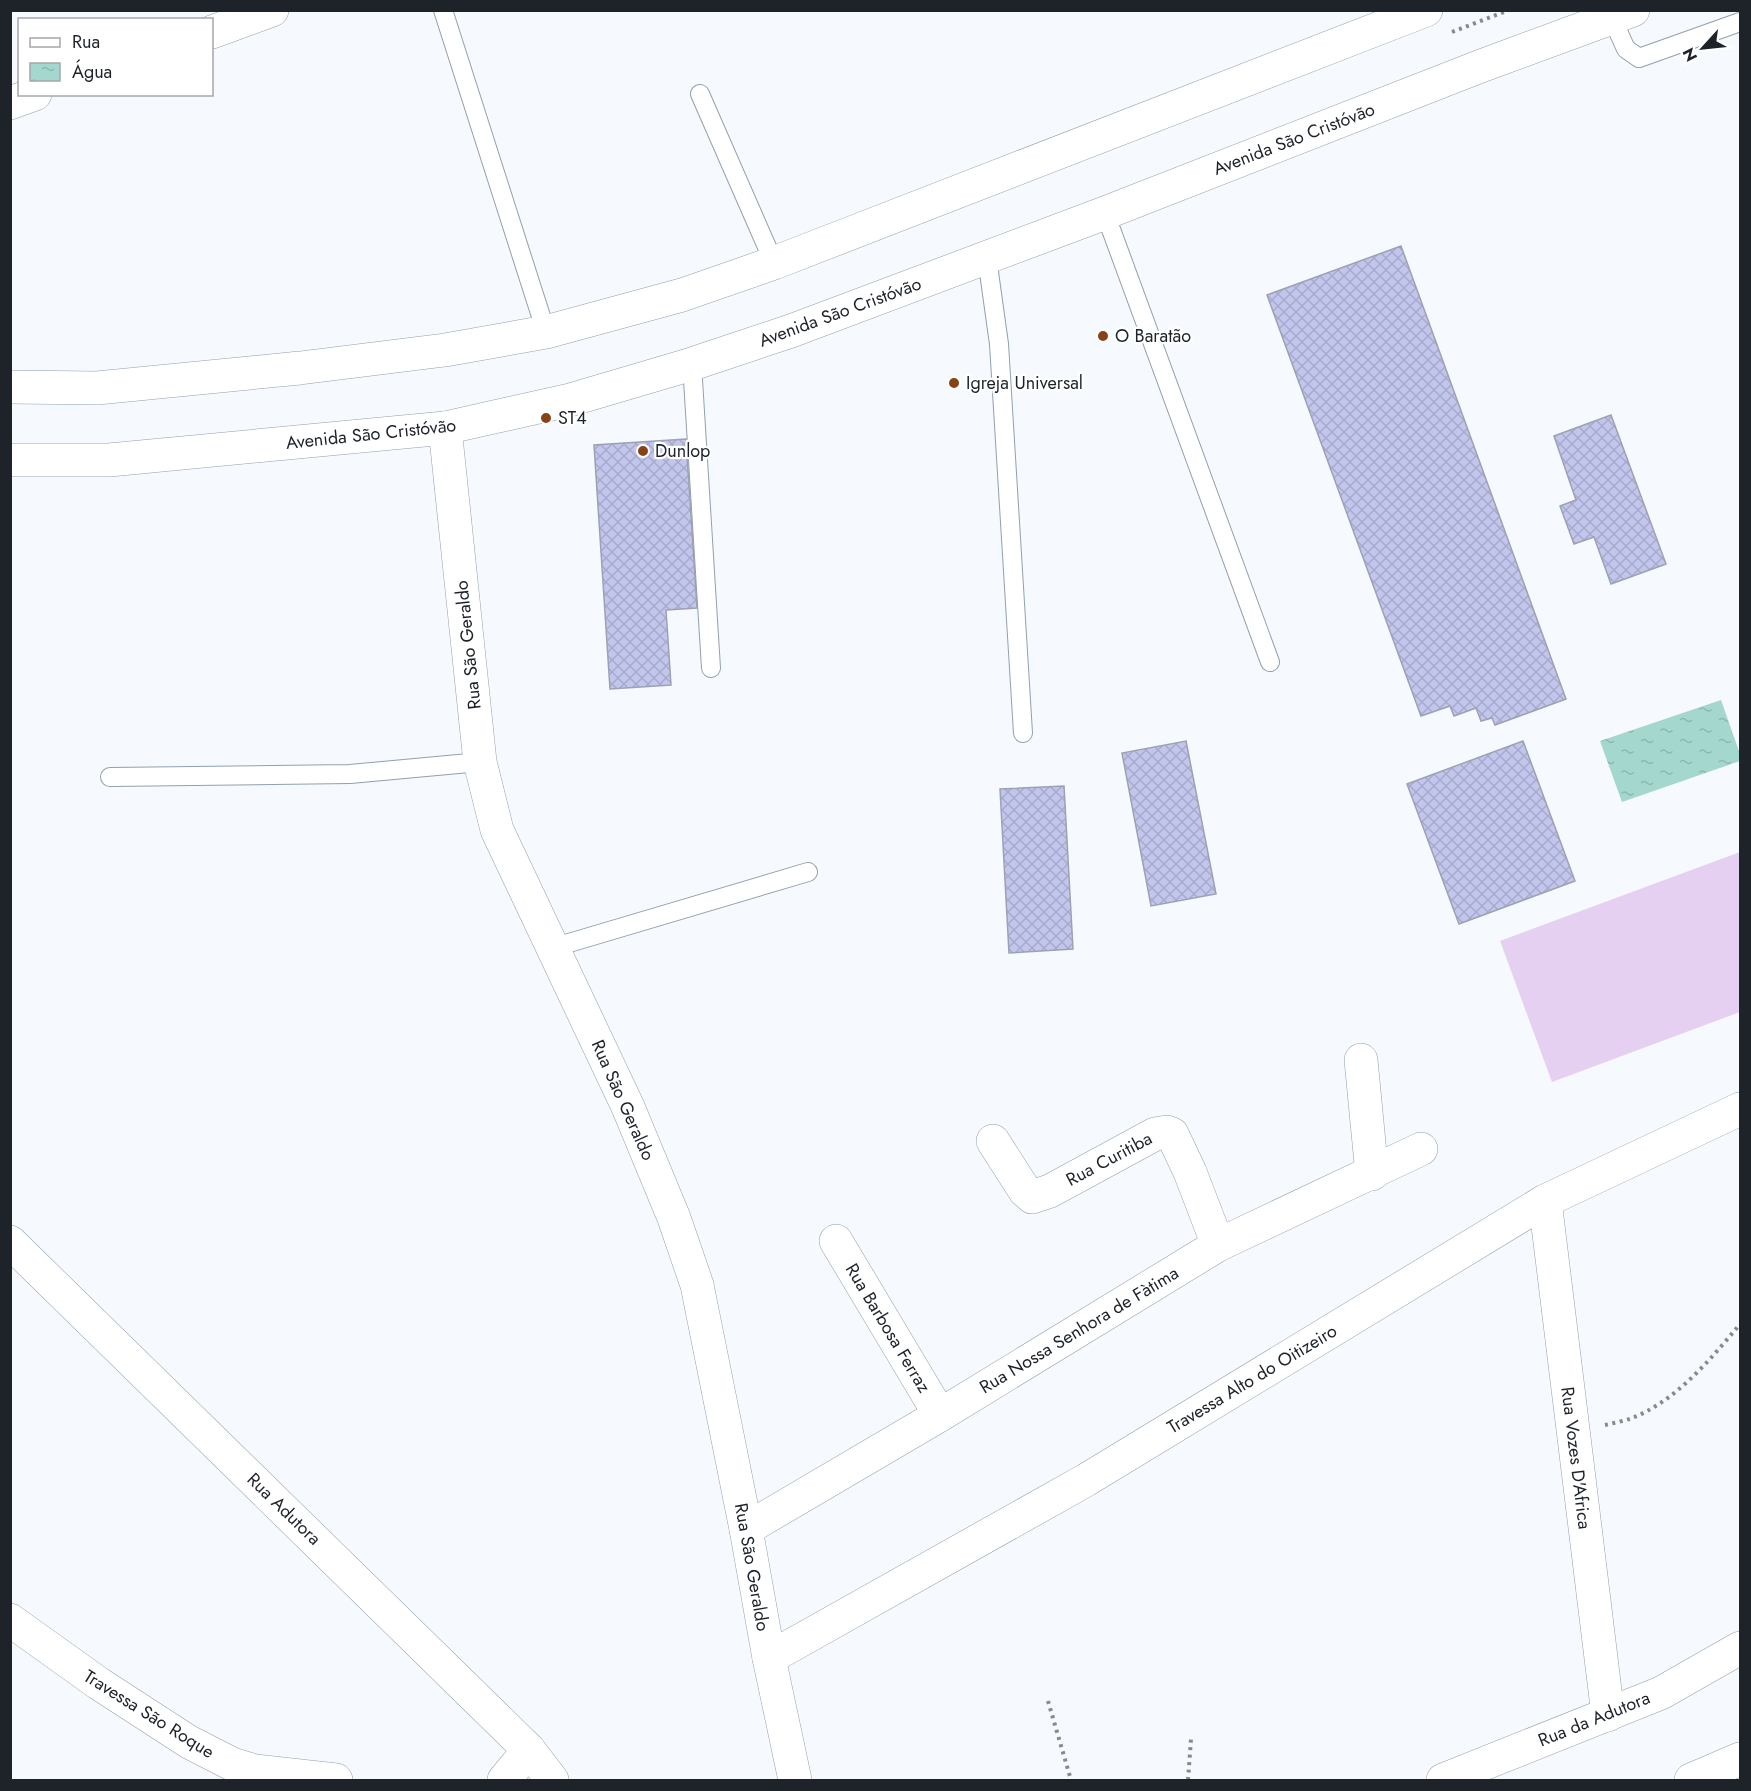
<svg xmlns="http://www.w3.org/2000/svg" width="1751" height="1791" font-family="Jost,sans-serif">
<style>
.grass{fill:#e5d0f2}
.water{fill:url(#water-ripples)}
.building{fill:url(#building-cross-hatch);stroke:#9ea0b4;stroke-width:1.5}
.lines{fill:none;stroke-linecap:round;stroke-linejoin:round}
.service-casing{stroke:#91a0af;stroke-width:20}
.minor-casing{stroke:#91a0af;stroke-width:34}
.tertiary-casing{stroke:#91a0af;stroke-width:34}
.primary-casing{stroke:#91a0af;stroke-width:34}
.path{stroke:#858a8f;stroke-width:4;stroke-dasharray:3 4.5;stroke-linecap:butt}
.service{stroke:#fff;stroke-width:18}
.minor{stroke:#fff;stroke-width:33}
.tertiary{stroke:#fff;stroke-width:33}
.primary{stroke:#fff;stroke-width:33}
.poi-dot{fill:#874318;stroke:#fff;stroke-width:2}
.labels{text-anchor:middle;stroke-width:4.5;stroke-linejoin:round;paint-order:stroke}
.street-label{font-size:18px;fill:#1d2329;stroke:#fff}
.poi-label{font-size:18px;fill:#1d2329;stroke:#fff;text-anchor:start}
</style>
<defs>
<pattern id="water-ripples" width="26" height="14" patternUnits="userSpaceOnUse" patternTransform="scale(1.5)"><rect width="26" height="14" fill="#a4d7ce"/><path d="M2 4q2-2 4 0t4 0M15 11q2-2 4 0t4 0" fill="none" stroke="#8db8b1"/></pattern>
<pattern id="building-cross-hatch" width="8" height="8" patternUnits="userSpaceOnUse" patternTransform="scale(1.5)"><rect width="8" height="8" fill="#c2c6ed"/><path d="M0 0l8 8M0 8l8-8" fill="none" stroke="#a6aacb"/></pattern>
</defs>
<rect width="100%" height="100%" fill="#f6f9fd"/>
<!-- grass -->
<polygon class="grass" points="1740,852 1740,1012 1552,1082 1500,941"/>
<!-- water -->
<polygon class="water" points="1721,700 1740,754 1740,761 1622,802 1600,741"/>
<!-- building -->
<g class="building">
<polygon points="1401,246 1566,699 1495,725 1492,718 1481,721 1476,708 1454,716 1450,706 1421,716 1267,295"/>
<polygon points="1611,415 1666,564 1611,584 1594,537 1574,544 1560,506 1576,500 1554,436"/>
<polygon points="686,439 697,608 666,610 671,685 610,689 594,445"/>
<polygon points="1186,741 1216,894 1151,906 1122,753"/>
<polygon points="1523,741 1575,881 1459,924 1407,784"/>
<polygon points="1064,786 1073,949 1009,953 1000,789"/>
</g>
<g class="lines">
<defs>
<g id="service">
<polyline points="443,10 546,332"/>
<polyline points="1612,18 1626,49 1639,58 1740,22"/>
<polyline points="700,94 774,263"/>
<polyline points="1105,213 1270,662"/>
<polyline points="987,258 999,344 1023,733"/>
<polyline points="692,364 711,668"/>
<polyline points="110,777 350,774 480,762"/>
<polyline points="552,948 808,872"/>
</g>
<g id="minor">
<polyline points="445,428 480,762 497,830 628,1107 674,1218 697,1285 746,1529 769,1658 795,1780"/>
<polyline points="1361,1060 1372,1174"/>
<polyline points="993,1141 1025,1191 1032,1197 1050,1191 1155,1134 1167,1132 1172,1134 1190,1172 1218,1245"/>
<polyline points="1545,1201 1608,1715"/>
<polyline points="836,1241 940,1415"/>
<polyline points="10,1242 529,1750 552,1780"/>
<polyline points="746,1529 940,1415 1218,1245 1421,1149"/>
<polyline points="10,1620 98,1683 189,1742 232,1764 255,1771 336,1780"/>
<polyline points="769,1658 1086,1480 1545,1201 1740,1109"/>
<polyline points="504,1780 529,1750"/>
<polyline points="1443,1780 1661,1693 1740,1648"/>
<polyline points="1691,1780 1740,1759"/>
</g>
<g id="tertiary">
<polyline points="212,32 272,10"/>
<polyline points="10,103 35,94"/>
</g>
<g id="primary">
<polyline points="10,387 97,388 300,368 445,350 546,332 682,295 774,263 1426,10"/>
<polyline points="10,460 109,460 445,428 570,400 692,364 791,331 1105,213 1481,66 1633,10"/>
</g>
</defs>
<!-- service casing -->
<use href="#service" class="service-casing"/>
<!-- minor casing -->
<use href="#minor" class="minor-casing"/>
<!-- tertiary casing -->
<use href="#tertiary" class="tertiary-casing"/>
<!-- primary casing -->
<use href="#primary" class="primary-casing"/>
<!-- path -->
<g class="path">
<polyline points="1452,32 1509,10"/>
<path d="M1605 1425C1614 1423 1624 1421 1632 1418 1676 1401 1711 1359 1740 1324"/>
<polyline points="1048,1701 1071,1780"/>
<polyline points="1188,1780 1191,1739"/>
</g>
<!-- service -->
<use href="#service" class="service"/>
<!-- minor -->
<use href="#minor" class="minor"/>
<!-- tertiary -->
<use href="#tertiary" class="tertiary"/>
<!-- primary -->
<use href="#primary" class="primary"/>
</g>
<!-- markers -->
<g class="poi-dot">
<circle cx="1103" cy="336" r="6"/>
<circle cx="954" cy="383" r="6"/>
<circle cx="546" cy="418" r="6"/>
<circle cx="643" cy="451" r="6"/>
</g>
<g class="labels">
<!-- street labels -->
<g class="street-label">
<text transform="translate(1294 139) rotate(-21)" y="6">Avenida São Cristóvão</text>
<text transform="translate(840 312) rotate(-20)" y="6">Avenida São Cristóvão</text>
<text transform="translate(371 434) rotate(-6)" y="6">Avenida São Cristóvão</text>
<text transform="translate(468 645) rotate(-96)" y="6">Rua São Geraldo</text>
<text transform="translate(623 1100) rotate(66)" y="6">Rua São Geraldo</text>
<text transform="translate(1109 1159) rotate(-28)" y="6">Rua Curitiba</text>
<text transform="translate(888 1328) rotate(59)" y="6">Rua Barbosa Ferraz</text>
<text transform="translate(1079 1330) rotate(-31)" y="6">Rua Nossa Senhora de Fàtima</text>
<text transform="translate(1252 1379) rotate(-31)" y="6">Travessa Alto do Oitizeiro</text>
<text transform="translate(1576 1458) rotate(83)" y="6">Rua Vozes D'Africa</text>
<text transform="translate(284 1509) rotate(44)" y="6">Rua Adutora</text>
<text transform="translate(752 1567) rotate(80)" y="6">Rua São Geraldo</text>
<text transform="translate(149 1714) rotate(32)" y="6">Travessa São Roque</text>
<text transform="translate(1594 1719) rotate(-22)" y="6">Rua da Adutora</text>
</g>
<!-- poi labels -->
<g class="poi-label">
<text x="1115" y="342">O Baratão</text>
<text x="966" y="389">Igreja Universal</text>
<text x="558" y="424">ST4</text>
<text x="655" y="457">Dunlop</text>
</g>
</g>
<!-- border -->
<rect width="1751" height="1791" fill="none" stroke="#1d2329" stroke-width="24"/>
<!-- legend -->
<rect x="18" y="18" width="195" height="78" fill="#ffffff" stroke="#a5a7a9" stroke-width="1.5"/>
<rect x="30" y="38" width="30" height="9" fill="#ffffff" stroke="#a5a7a9" stroke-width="1.5"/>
<text x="72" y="48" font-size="18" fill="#1d2329">Rua</text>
<rect x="30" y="63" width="30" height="18" fill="url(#water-ripples)" stroke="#a5a7a9" stroke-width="1.5"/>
<text x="72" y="78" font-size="18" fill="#1d2329">Água</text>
<!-- north arrow -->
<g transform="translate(1703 48) rotate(243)" stroke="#ffffff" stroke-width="4.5" paint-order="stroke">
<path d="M0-4.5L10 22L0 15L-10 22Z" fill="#1d2329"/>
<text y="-9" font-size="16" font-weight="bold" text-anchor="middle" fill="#1d2329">N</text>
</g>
</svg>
